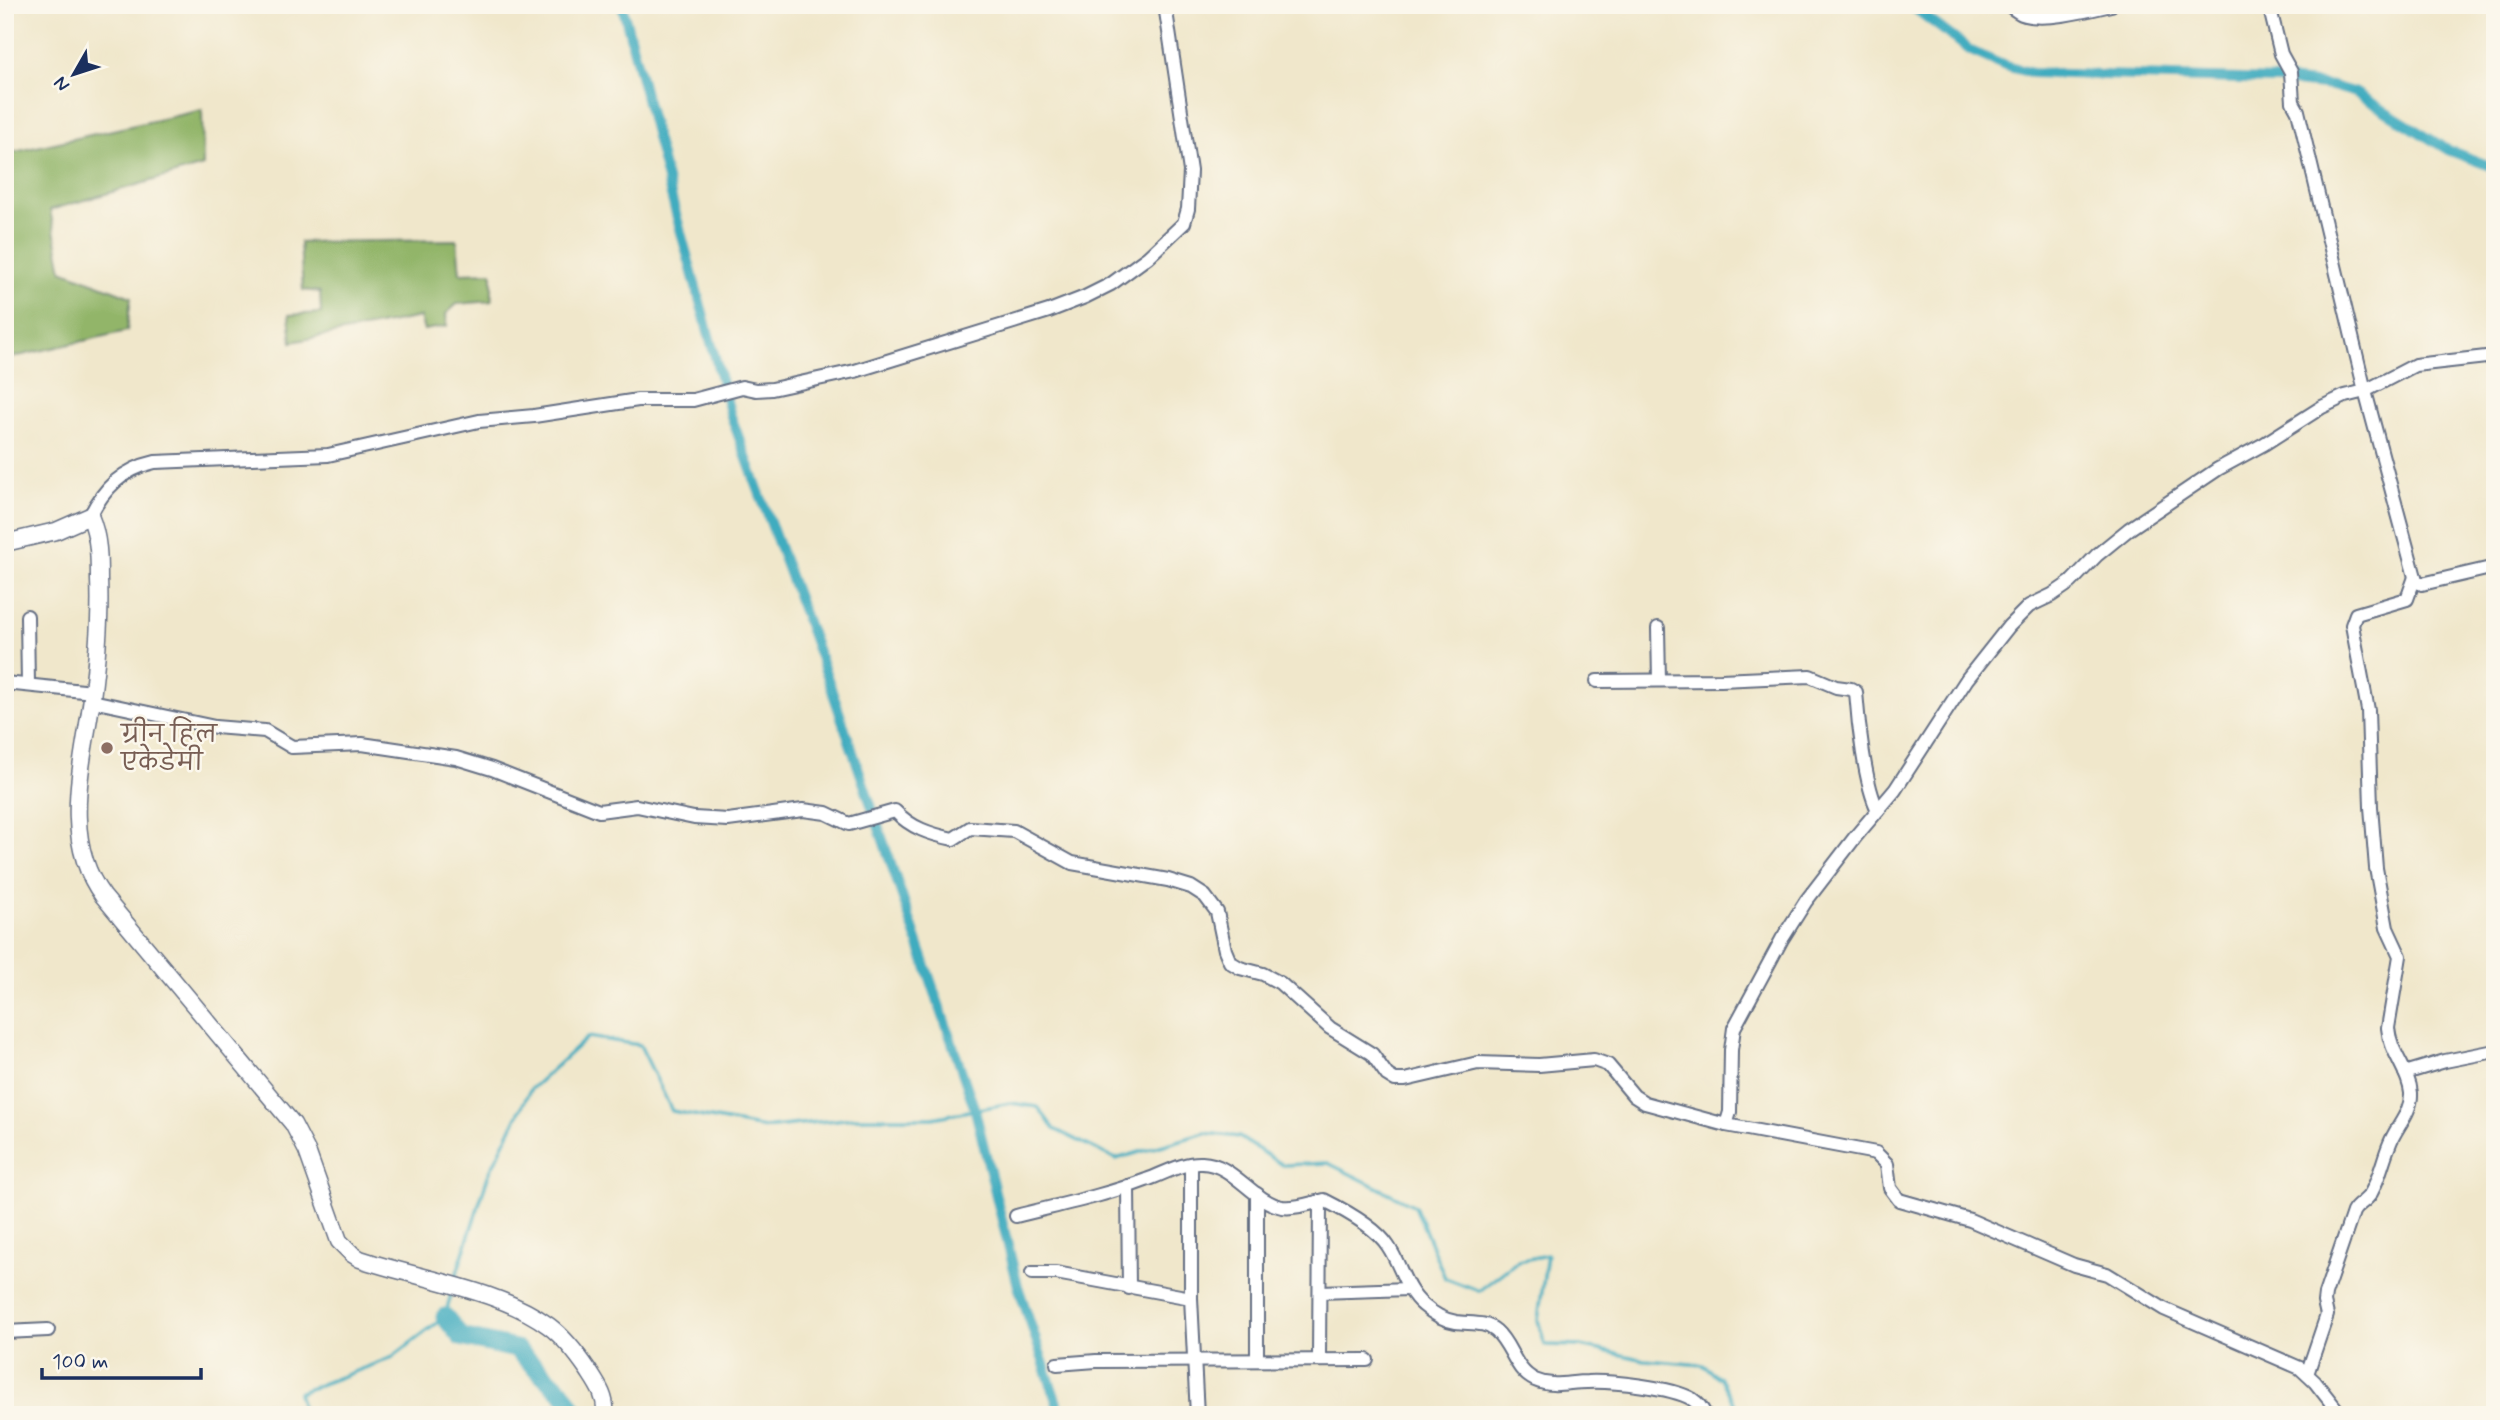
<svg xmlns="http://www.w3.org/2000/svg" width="2500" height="1420" font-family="Mynerve,'Playpen Sans Deva',sans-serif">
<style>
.forest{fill:#92b569;stroke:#567264;stroke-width:2}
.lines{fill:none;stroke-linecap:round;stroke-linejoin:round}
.stream{stroke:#40acbf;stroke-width:3.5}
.canal{stroke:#40acbf;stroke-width:10}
.river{stroke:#40acbf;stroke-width:19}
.street-casing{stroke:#666f84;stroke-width:16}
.secondary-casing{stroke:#666f84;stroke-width:19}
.street{stroke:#fff;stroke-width:12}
.secondary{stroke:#fff;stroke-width:16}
.education-dot{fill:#8d6e63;stroke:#fbf7ec;stroke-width:2.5}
.labels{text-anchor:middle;stroke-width:5;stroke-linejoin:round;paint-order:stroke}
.education-label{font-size:24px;fill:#785e54;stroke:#fbf7ec;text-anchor:start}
</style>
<rect width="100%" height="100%" fill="#fbf7ec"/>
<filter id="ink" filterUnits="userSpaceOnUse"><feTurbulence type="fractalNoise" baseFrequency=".0143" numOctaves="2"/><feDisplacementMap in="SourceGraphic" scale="14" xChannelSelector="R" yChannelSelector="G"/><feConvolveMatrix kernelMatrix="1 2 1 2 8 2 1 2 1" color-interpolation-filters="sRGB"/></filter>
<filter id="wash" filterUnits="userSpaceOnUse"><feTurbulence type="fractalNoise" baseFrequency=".00686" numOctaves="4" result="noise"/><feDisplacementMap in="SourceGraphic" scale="28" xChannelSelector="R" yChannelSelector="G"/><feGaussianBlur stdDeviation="1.57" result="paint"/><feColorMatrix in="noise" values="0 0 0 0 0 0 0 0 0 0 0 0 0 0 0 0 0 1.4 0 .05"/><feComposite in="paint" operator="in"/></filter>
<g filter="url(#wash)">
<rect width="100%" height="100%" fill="#f0e7cb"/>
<!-- forest -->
<g class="forest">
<polygon points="202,110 203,166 50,210 62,270 131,297 127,331 5,359 5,154"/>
<polygon points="457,240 460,273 492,272 492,301 457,304 446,314 447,326 424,330 420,317 292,342 289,315 321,313 320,292 303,290 300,242"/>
</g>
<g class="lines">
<!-- stream -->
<g class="stream">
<polyline points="455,1279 488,1176 530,1090 588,1037 640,1045 672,1111 764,1128 854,1118 933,1118 1010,1103 1038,1107 1054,1129 1116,1159 1205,1133 1239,1137 1283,1165 1328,1163 1415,1206 1445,1278 1479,1291 1518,1261 1547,1255 1538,1320 1545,1345 1581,1346 1645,1360 1703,1365 1721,1379 1741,1415"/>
<polyline points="304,1415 298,1393 391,1358 445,1317 452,1290"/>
</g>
<!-- canal -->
<g class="canal">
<polyline points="622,5 673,203 731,416 827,676 975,1110 1018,1286 1061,1415"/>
<polyline points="1910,5 1971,51 2005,66 2032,73 2278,80 2332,86 2356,93 2448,150 2495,168"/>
</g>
<!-- river -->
<polyline class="river" points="445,1317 461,1337 516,1349 564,1394 576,1415"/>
</g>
</g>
<g filter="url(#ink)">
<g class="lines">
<defs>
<g id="street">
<path d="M2008 5C2013 8 2017 12 2022 14 2043 22 2090 10 2111 5"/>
<polyline points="2269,5 2281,54 2291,72 2293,102 2298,111 2365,391 2415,577 2417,582 2422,584 2495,567"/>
<path d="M90 516C104 488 123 469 155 462L328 455 479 421 534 416 638 400H693L742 387 756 390 772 389 855 371 1049 311 1085 297 1111 284 1148 257 1184 223 1188 209 1190 171 1165 5"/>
<polyline points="27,616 28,685"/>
<polyline points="1658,628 1659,680"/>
<path d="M1597 681 1721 680 1810 676 1836 687 1851 689 1856 692C1858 721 1865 786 1878 810"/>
<polyline points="5,683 93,692"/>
<path d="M92 701 215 727 265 731 292 747 362 744 456 758 492 769 599 811 637 806 694 818 728 820 803 810 826 813 849 824 895 811C911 828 930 834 953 839L970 828 1014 831 1072 863 1168 880 1191 887 1205 896 1217 912 1225 950 1230 962 1240 968 1263 974 1280 983 1330 1028 1372 1054 1387 1075 1395 1080H1405L1478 1063 1539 1065 1594 1060 1608 1065 1634 1096 1645 1103 1726 1125 1876 1153 1887 1164 1890 1188 1899 1200 1970 1220 2074 1265 2107 1274 2164 1309 2300 1368 2315 1382 2341 1415"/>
<polyline points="2405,1073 2445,1061 2495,1051"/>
<polyline points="1726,1125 1730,1112 1731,1050 1734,1028 1782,939 1806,901 1856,836 1895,790 1967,679 2009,626 2029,606 2052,595 2071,582 2097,555 2129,529 2218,469 2264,444 2322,407 2345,396 2365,391 2415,365 2495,356"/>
<polyline points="1191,1164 1191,1298 1197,1415"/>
<polyline points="1128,1186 1129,1288"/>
<path d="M1016 1216C1059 1205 1104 1196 1146 1180 1164 1174 1182 1162 1202 1163 1234 1164 1252 1201 1282 1207 1295 1209 1311 1203 1324 1200 1344 1210 1376 1227 1388 1246 1401 1265 1405 1290 1423 1305 1432 1313 1444 1320 1456 1322 1471 1324 1485 1321 1496 1331 1512 1345 1514 1370 1535 1380 1553 1388 1568 1382 1587 1382 1611 1381 1672 1387 1692 1399 1698 1403 1702 1408 1705 1415"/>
<polyline points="1032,1273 1056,1273 1191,1298"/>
<polyline points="1320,1292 1409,1289"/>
<polyline points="5,1332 48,1330"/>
<polyline points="1257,1360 1257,1194"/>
<polyline points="1319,1360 1320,1201"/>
<polyline points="1057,1364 1096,1361 1367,1360"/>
<path d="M2307 1374 2327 1315 2324 1302 2325 1294 2353 1212C2357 1204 2366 1202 2371 1193 2380 1177 2383 1159 2390 1143 2396 1127 2412 1112 2411 1093 2409 1070 2390 1053 2388 1028L2400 956 2387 928 2376 868 2371 807 2368 710 2352 625 2356 614 2407 599 2415 577"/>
</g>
<path id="secondary" d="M5 543 56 531 90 516C99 537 99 558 99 580 101 619 97 659 92 698 83 764 60 838 103 896L293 1124 307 1151 339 1241 352 1254 360 1259C419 1279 499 1289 549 1326 565 1338 577 1354 588 1370 597 1384 607 1397 605 1415"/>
</defs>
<!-- street casing -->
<use href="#street" class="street-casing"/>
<!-- secondary casing -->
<use href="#secondary" class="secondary-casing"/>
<!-- street -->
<use href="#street" class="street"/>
<!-- secondary -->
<use href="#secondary" class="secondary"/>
</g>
</g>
<!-- markers -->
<circle class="education-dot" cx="107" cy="748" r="7"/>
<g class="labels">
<!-- education labels -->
<g class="education-label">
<text x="121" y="742">ग्रीन हिल<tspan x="121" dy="28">एकेडेमी</tspan></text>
</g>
</g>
<!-- margin -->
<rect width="2500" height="1420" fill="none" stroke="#fbf7ec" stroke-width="28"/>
<!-- north arrow -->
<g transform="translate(74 74) rotate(231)" stroke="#fbf7ec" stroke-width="5" paint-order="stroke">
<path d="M0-5L12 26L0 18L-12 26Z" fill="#1b2f5e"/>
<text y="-10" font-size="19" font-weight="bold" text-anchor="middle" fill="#1b2f5e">N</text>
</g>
<!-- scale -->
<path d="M42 1368v10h159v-10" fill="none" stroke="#1b2f5e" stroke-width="3.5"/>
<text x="52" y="1368" font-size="21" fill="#1b2f5e" stroke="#fbf7ec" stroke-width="5" paint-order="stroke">100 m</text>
</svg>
